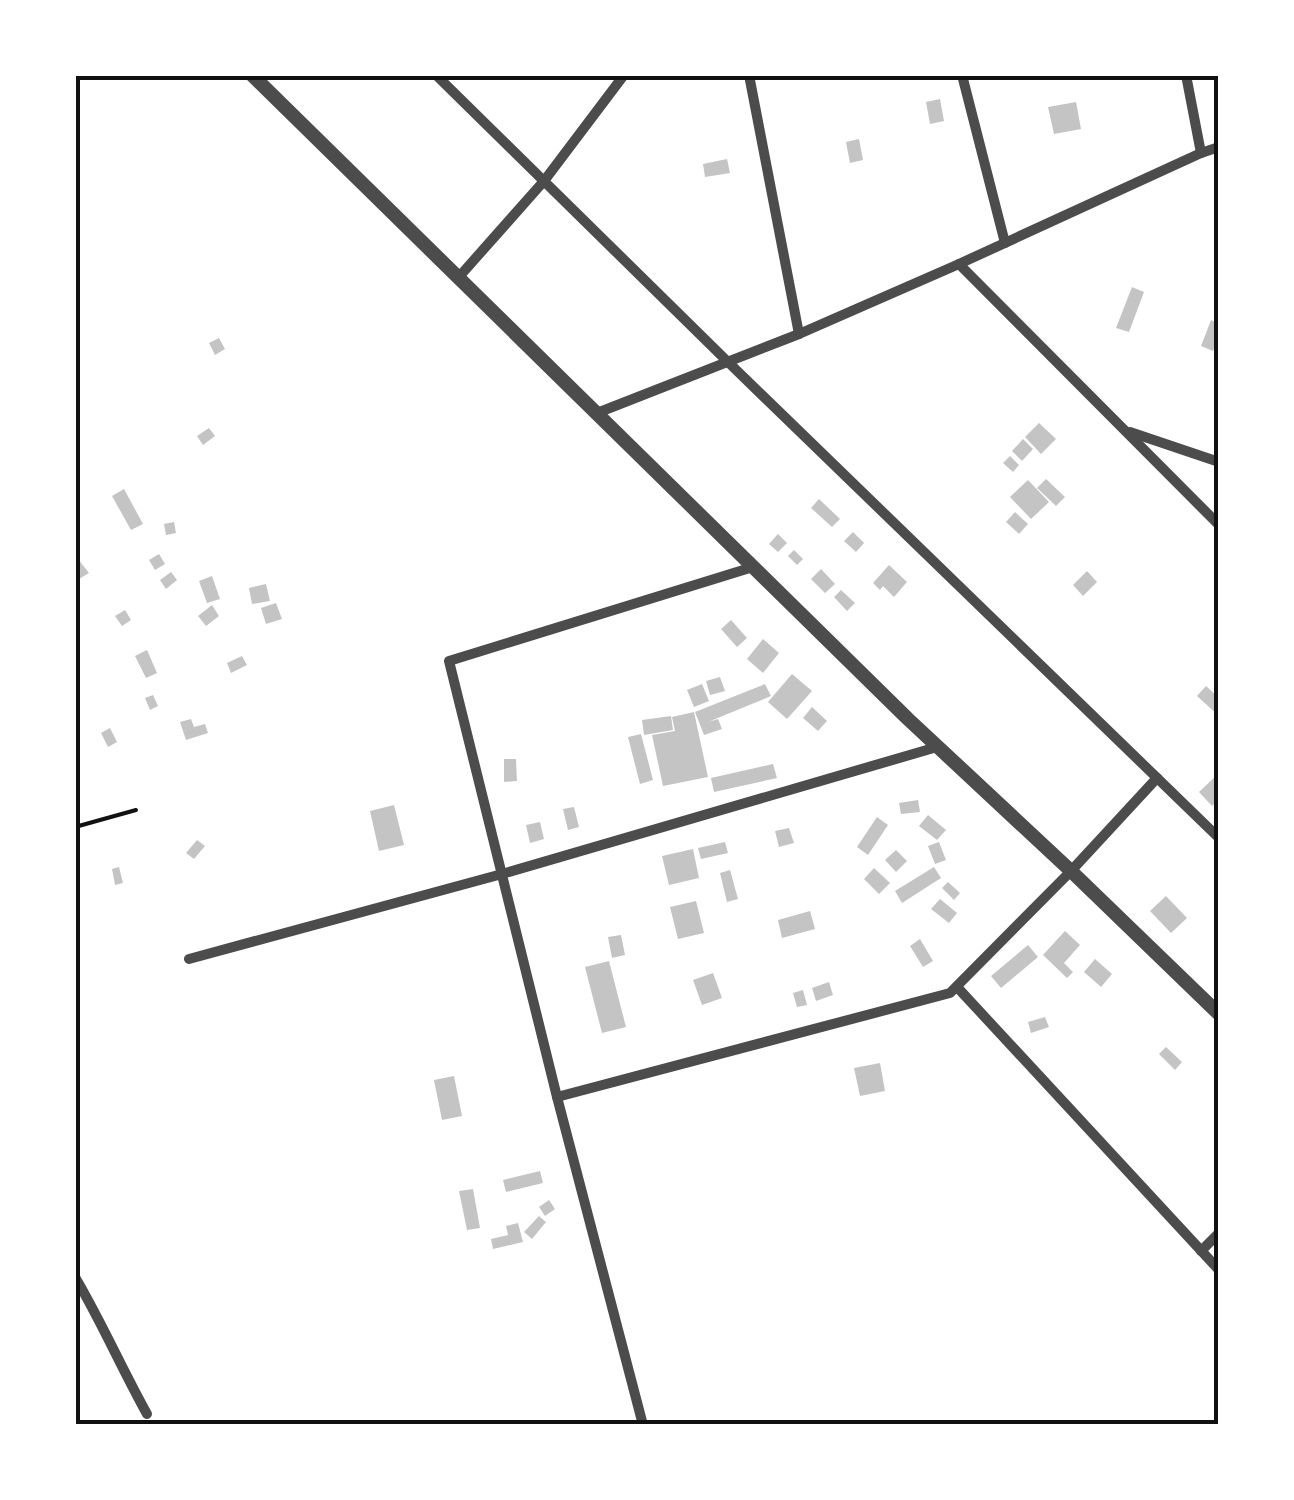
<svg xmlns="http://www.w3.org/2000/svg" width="1294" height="1500" font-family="Figtree,sans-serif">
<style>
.building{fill:#c4c4c4}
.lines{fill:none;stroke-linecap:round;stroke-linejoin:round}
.path{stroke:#111;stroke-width:4}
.minor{stroke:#4c4c4c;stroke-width:10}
.tertiary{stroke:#4c4c4c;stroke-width:14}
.neatline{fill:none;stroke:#111;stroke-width:4}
</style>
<rect width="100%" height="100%" fill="#fff"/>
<!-- building -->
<g class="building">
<polygon points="940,99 944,121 930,124 926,102"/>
<polygon points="1076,102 1081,129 1054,134 1048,107"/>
<polygon points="859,139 863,160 850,163 846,142"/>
<polygon points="727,159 730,173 705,177 703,164"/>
<polygon points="1132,287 1144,292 1129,332 1116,328"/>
<polygon points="1211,320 1219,324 1219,336 1213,351 1201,346"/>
<polygon points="219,338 225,349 215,355 209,343"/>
<polygon points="1039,423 1056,439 1041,454 1025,437"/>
<polygon points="209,428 215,436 203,445 197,436"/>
<polygon points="1023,439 1033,449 1022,461 1012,451"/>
<polygon points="1010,456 1019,465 1013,472 1003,463"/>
<polygon points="1046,479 1065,497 1056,506 1037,488"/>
<polygon points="1028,480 1049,502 1031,519 1010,497"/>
<polygon points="124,489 143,524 131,530 112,496"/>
<polygon points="819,499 840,519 832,527 811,508"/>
<polygon points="1015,512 1028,524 1019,534 1006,522"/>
<polygon points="174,522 176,533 166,535 164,524"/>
<polygon points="853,532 864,543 856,552 844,541"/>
<polygon points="778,534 787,543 778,552 769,544"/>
<polygon points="794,550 803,559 797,565 788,556"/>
<polygon points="159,554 165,564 155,570 149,560"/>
<polygon points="78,559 89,573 79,579 75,573 75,561"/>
<polygon points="889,565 907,582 894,597 883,586 880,590 873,583"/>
<polygon points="821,569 835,584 825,593 811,579"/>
<polygon points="1087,571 1097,582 1083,596 1073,585"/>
<polygon points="171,572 177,580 166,589 160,580"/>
<polygon points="212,576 220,599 207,603 199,581"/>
<polygon points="266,584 270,601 252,604 249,588"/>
<polygon points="841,590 855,603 847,611 834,597"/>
<polygon points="276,603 282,619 266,624 261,608"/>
<polygon points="212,605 219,616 206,626 198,616"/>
<polygon points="125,610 131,620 122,626 115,616"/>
<polygon points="731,620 747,638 737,647 721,629"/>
<polygon points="763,639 779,653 763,673 747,659"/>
<polygon points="147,650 157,673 146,678 135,656"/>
<polygon points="242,656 247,665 231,673 227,663"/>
<polygon points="792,674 812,691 787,719 768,702"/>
<polygon points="720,677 725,691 710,695 706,681"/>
<polygon points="702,684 709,701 694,707 687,690"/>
<polygon points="765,684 771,696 708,722 718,719 722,729 704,735 695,712"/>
<polygon points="1206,686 1219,698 1219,716 1197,696"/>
<polygon points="153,695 158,706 150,710 145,698"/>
<polygon points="812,707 827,721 818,731 803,718"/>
<polygon points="694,712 708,777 663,786 652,735 675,731 672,717"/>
<polygon points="671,716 673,730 644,735 642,720"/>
<polygon points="191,719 194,727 205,724 208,733 186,740 180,722"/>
<polygon points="110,728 117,742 108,747 101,733"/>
<polygon points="641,734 653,780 640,784 628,737"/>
<polygon points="504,759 516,759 517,781 504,782"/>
<polygon points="773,764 777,778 714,792 711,778"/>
<polygon points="1219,773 1219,799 1212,806 1199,792"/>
<polygon points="918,800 920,812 901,814 899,803"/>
<polygon points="394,805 404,845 379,851 370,811"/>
<polygon points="574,807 579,827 568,830 563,809"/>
<polygon points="928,815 946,830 937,840 919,826"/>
<polygon points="877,817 888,825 868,855 857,847"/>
<polygon points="540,822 544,839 530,843 526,825"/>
<polygon points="789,828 794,843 779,847 775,831"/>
<polygon points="197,840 205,846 194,859 186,853"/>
<polygon points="725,842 728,853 701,859 698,848"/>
<polygon points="939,842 946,860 935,864 928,846"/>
<polygon points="693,849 699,878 669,885 662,856"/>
<polygon points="896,850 907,861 896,872 885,860"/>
<polygon points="119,867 123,883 115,885 112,869"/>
<polygon points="934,867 941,878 902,903 895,891"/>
<polygon points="874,868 890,883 879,894 864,879"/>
<polygon points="730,870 738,899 727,902 720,873"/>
<polygon points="948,882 960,893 954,900 942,888"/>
<polygon points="1166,896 1187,918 1171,933 1150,911"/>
<polygon points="940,899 957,913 949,923 931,909"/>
<polygon points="696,901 704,933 678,939 670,907"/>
<polygon points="810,911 815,929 782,938 778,920"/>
<polygon points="1065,931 1080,945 1064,963 1073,972 1067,978 1043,955"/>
<polygon points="621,935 625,955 612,958 608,937"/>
<polygon points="920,939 933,961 923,967 910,946"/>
<polygon points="1028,945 1038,957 1001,988 991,976"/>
<polygon points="1095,959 1112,974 1101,987 1084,972"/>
<polygon points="609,961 626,1027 602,1033 585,967"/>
<polygon points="713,973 722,998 702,1005 693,980"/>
<polygon points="829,982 833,995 816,1001 812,988"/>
<polygon points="803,990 807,1005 797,1007 793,993"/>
<polygon points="1045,1017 1049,1027 1031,1033 1028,1022"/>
<polygon points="1166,1047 1182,1062 1175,1070 1159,1054"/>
<polygon points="880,1063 885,1091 860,1096 854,1068"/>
<polygon points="454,1076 462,1116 442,1120 434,1080"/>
<polygon points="540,1171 543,1183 506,1192 503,1180"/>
<polygon points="473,1189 480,1228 467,1230 459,1191"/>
<polygon points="549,1200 555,1209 545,1216 539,1207"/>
<polygon points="539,1216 546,1222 532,1239 524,1232"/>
<polygon points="518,1223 523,1242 493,1249 491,1239 508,1235 506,1226"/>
</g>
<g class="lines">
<!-- path -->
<polyline class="path" points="75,827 136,810"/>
<!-- minor -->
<g class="minor">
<polyline points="436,75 729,363 1219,838"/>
<polyline points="749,75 799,334"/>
<polyline points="962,75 1005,243"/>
<polyline points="1186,75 1201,153"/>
<polyline points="959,264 1219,525"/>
<polyline points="458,278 544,181 624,75"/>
<polyline points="597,413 799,334 959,264 1201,153 1219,147"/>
<polyline points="1130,432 1219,462"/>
<polyline points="189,959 502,874 937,747"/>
<polyline points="957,987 1219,1270"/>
<polyline points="557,1097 950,993 1071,871 1157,778"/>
<polyline points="1201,1251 1219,1233"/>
<path d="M75 1277C101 1321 122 1369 147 1414"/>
<polyline points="643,1425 557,1097 449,661 753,567"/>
</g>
<!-- tertiary -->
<polyline class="tertiary" points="252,75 908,719 1071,871 1219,1014"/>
</g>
<!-- border -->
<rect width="1294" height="1500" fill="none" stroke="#ffffff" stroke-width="155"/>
<rect x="78" y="78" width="1138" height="1344" class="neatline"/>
</svg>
